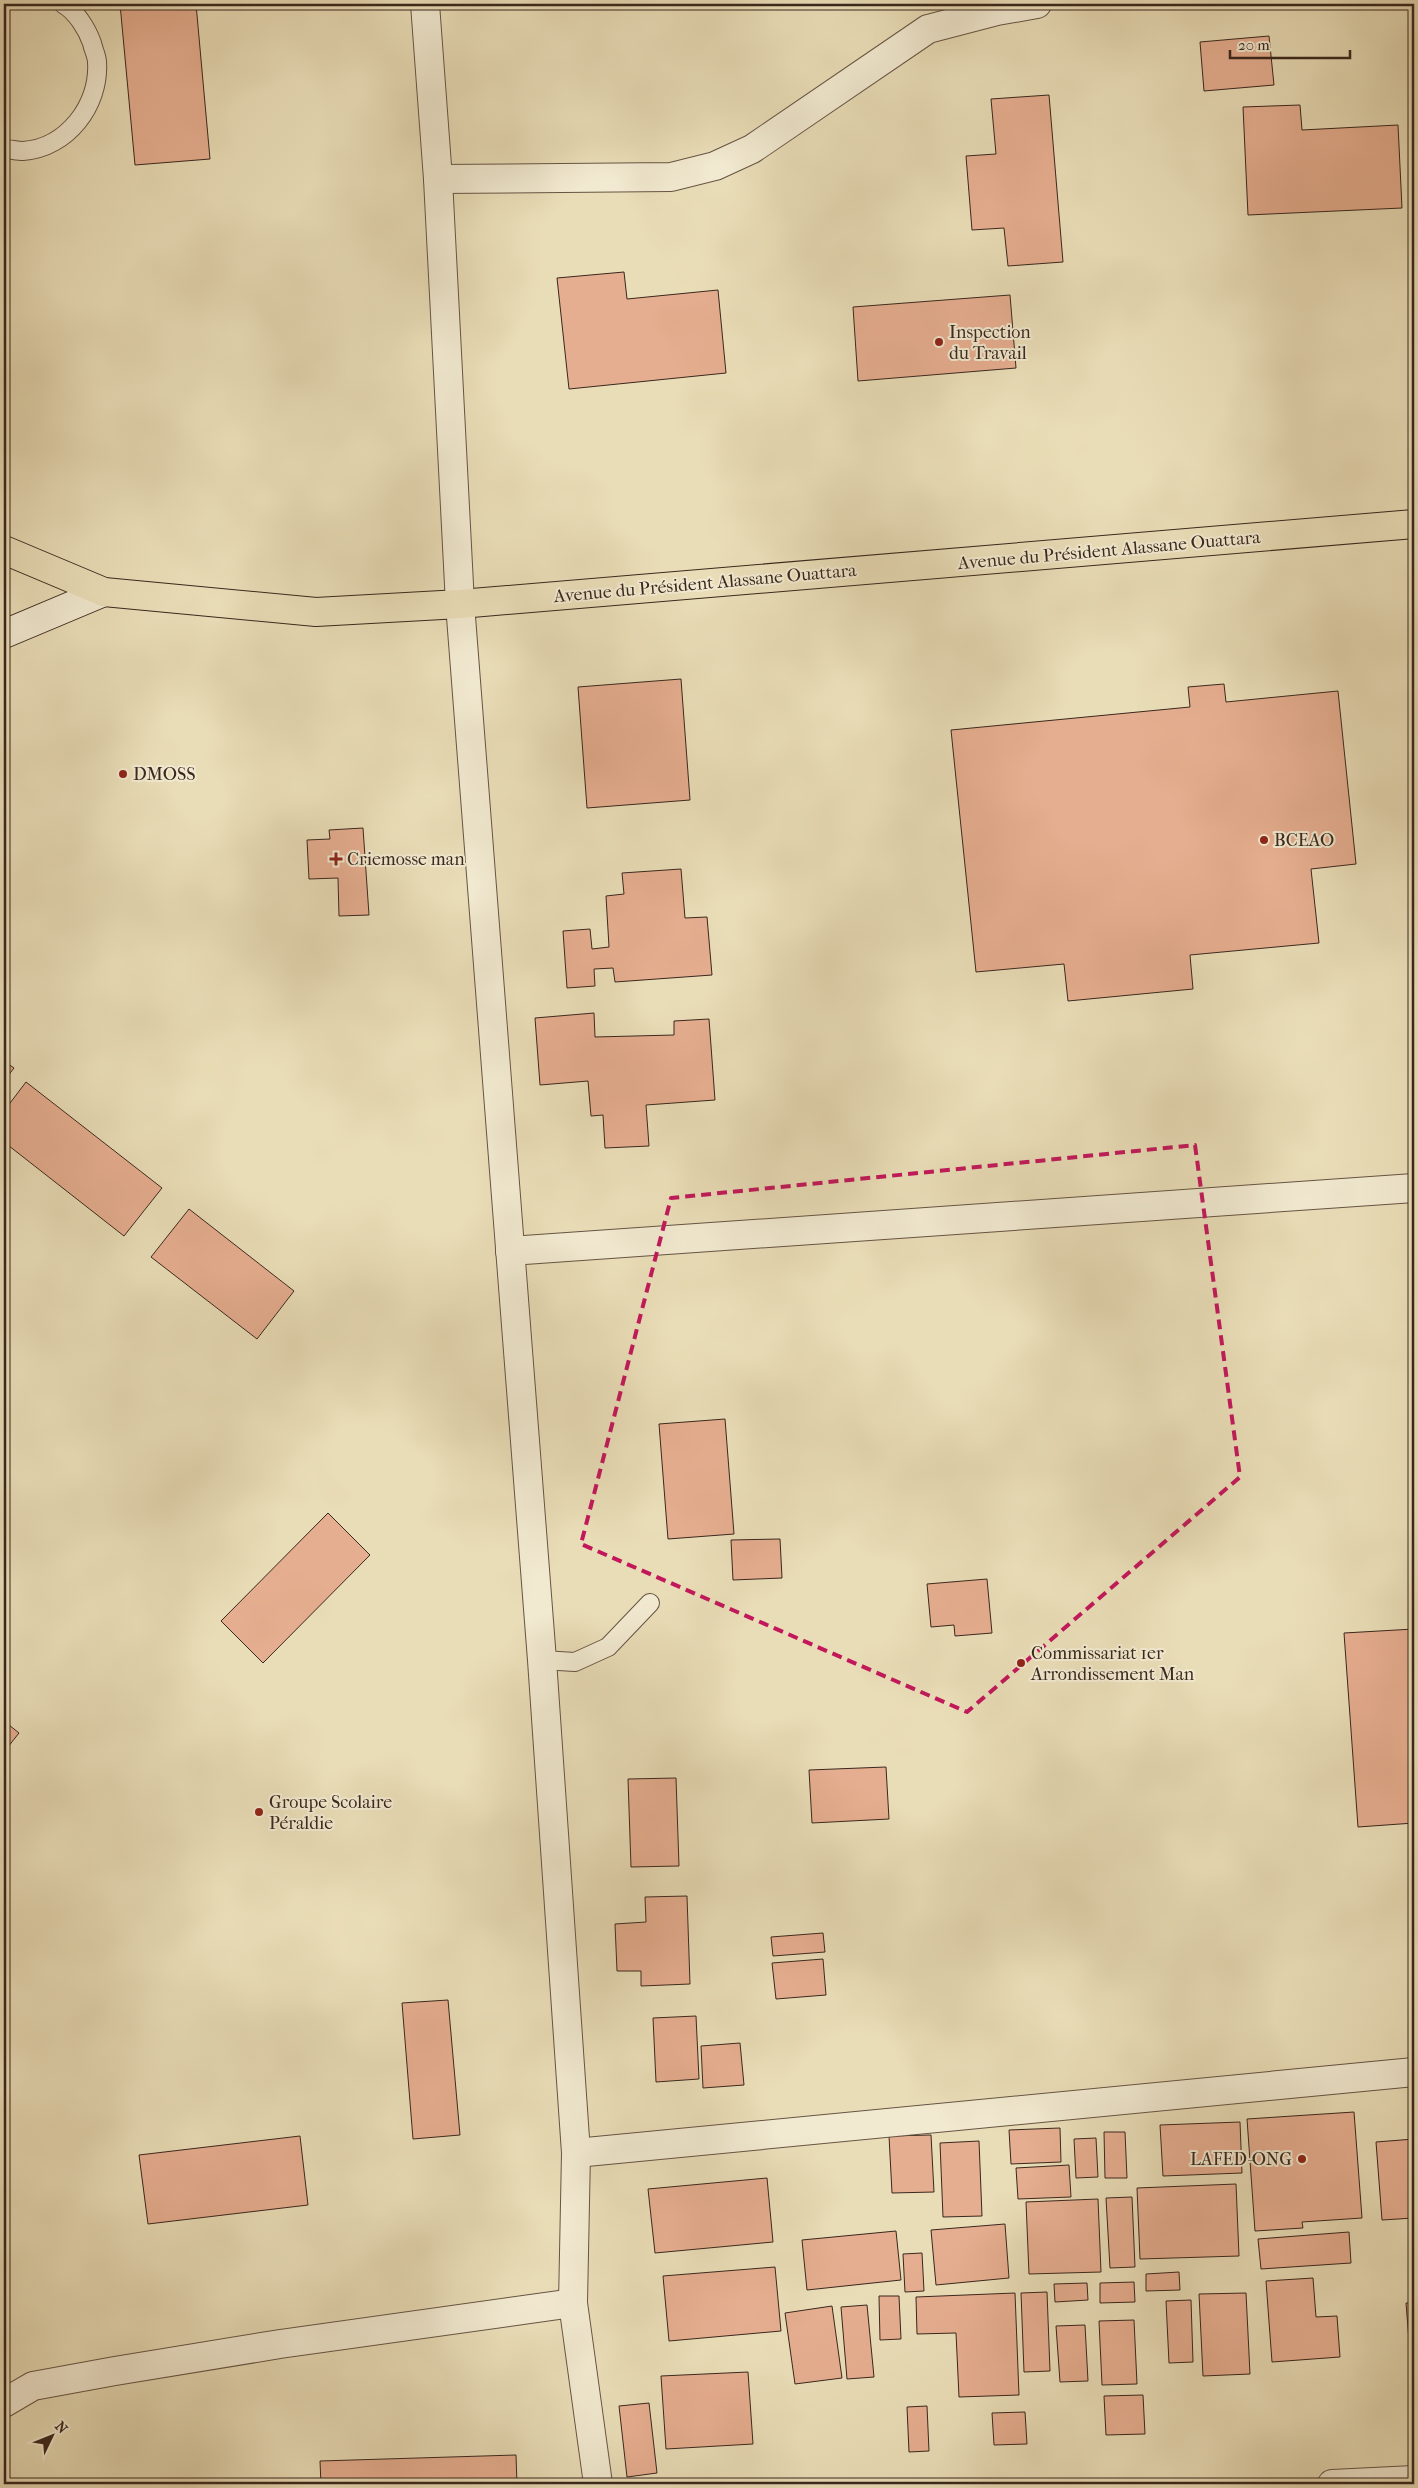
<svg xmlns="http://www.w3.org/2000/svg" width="1418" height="2488" font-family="'IM FELL French Canon',serif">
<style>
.building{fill:#e6ae90;stroke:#3a271d}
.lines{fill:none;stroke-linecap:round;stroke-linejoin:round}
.lane-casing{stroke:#665444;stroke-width:20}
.street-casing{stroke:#665444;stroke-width:30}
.secondary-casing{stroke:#3a271d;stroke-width:30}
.primary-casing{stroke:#3a271d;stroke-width:30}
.lane{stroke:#f1e9d0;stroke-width:18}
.street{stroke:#f1e9d0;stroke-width:28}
.secondary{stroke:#f1e9d0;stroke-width:28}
.primary{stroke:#e9ddb7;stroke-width:28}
.marked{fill:none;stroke:#c2185b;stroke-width:4;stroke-dasharray:10 6;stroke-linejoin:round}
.poi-dot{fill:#8f2418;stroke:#f1e9d0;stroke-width:2}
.labels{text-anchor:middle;stroke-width:4;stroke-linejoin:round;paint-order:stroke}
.poi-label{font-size:18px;fill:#3a271d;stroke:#f1e9d0;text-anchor:start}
.street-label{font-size:18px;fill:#3a271d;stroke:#f1e9d0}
</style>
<rect width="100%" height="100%" fill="#e9ddb7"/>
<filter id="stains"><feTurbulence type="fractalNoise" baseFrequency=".004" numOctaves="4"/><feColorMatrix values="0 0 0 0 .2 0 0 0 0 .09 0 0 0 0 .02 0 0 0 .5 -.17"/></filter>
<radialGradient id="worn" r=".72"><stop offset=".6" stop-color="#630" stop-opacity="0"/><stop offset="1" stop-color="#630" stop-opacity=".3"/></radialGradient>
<!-- building -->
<g class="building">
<polygon points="120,4 196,4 210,159 135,165"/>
<polygon points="1269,36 1274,85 1204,91 1200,42"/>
<polygon points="1049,95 1063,262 1008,266 1004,228 972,230 966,156 996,154 991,99"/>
<polygon points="1300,105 1302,130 1398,125 1402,208 1248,215 1243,107"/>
<polygon points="624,272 627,299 718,290 726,373 569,389 557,278"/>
<polygon points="1010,295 1016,368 858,381 853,307"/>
<polygon points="681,679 690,800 587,808 578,687"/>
<polygon points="1224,684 1226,702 1338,691 1356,864 1311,869 1319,943 1190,955 1193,989 1068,1001 1064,964 976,972 951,730 1190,707 1188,687"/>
<polygon points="363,828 369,915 339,916 338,878 309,879 307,840 330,839 329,830"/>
<polygon points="681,869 685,918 707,917 712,975 615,982 613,968 594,969 595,986 567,988 563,931 590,929 592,949 609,947 606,896 624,894 622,873"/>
<polygon points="594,1013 595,1037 674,1035 674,1021 709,1019 715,1100 646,1105 649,1146 605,1148 603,1115 591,1116 588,1081 540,1085 535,1018"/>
<polygon points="4,1061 14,1068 4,1081"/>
<polygon points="26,1082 162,1188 124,1236 4,1142 4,1111"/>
<polygon points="189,1209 294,1291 257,1339 151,1257"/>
<polygon points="725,1419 734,1534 668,1539 659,1424"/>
<polygon points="328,1513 370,1555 263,1663 221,1621"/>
<polygon points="780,1539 782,1578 733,1580 731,1540"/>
<polygon points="987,1579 992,1633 955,1636 954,1625 931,1627 927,1584"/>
<polygon points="1414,1629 1414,1823 1358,1827 1344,1633"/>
<polygon points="4,1721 19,1733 4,1752"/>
<polygon points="886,1767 889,1819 812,1823 809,1770"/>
<polygon points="676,1778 679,1866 631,1867 628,1779"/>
<polygon points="687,1896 690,1984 641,1986 641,1971 617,1971 615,1924 646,1922 645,1897"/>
<polygon points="823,1933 825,1952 773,1956 771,1937"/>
<polygon points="823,1959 826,1995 776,1999 772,1963"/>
<polygon points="448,2000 460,2135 413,2139 402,2003"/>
<polygon points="696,2016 699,2079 656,2082 653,2018"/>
<polygon points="740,2043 744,2085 703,2088 701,2046"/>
<polygon points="1354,2112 1362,2218 1302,2222 1303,2228 1255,2231 1247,2119"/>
<polygon points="1240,2122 1242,2173 1163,2176 1160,2125"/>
<polygon points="1060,2128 1061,2162 1011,2164 1009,2130"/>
<polygon points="1104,2132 1125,2132 1127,2178 1105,2178"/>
<polygon points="931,2135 934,2192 892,2193 889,2136"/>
<polygon points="300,2136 308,2205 148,2224 139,2155"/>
<polygon points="1096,2138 1098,2177 1076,2178 1074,2139"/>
<polygon points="1414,2139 1414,2218 1382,2220 1376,2142"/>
<polygon points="979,2141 982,2216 943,2217 940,2143"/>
<polygon points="1069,2165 1071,2197 1018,2199 1016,2168"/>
<polygon points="767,2178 773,2242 655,2253 648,2189"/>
<polygon points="1236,2184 1239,2256 1140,2259 1137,2188"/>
<polygon points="1132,2197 1135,2267 1110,2268 1106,2198"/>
<polygon points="1098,2199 1101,2272 1029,2274 1026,2202"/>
<polygon points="1005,2224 1009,2278 936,2285 931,2230"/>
<polygon points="896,2231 901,2280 807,2290 802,2240"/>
<polygon points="1349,2232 1351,2263 1261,2269 1258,2239"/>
<polygon points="922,2253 924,2291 905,2292 903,2254"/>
<polygon points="775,2267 781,2331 669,2341 663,2276"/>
<polygon points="1179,2272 1180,2290 1146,2291 1146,2274"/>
<polygon points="1313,2278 1316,2317 1337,2316 1340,2357 1272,2362 1266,2281"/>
<polygon points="1134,2282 1135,2302 1100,2303 1100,2283"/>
<polygon points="1087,2283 1088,2300 1055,2302 1054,2284"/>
<polygon points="1047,2292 1050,2371 1024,2372 1021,2293"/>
<polygon points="1015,2293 1019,2395 959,2397 956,2333 917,2334 916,2297"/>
<polygon points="1246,2293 1250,2374 1203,2376 1199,2294"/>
<polygon points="879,2296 899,2296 901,2339 880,2340"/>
<polygon points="1191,2300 1193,2362 1169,2363 1166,2301"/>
<polygon points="1406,2303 1414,2303 1414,2391 1413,2391"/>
<polygon points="867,2305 874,2377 847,2379 841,2307"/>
<polygon points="832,2306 842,2378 795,2384 785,2313"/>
<polygon points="1134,2320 1137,2384 1102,2385 1099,2321"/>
<polygon points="1085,2325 1088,2381 1060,2382 1056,2326"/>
<polygon points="748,2372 753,2444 666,2449 661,2376"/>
<polygon points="1143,2395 1145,2434 1106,2435 1104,2396"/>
<polygon points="649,2403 657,2473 627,2477 619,2406"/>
<polygon points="927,2406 929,2451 909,2452 907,2407"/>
<polygon points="1025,2412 1027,2444 994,2445 992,2413"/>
<polygon points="516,2455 517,2484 321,2484 320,2461"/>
</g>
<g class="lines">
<defs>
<g id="lane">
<path d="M4 149C10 149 17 151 23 151 67 148 100 105 97 62 97 56 93 49 92 43 87 29 76 11 63 4"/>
<polyline points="542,1660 575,1662 608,1647 650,1603"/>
</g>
<g id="street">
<polyline points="425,4 438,179 460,604 542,1660 576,2153 573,2303 598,2484"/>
<polyline points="438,179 671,177 715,166 752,149 928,29 997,11 1037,4"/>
<polyline points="510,1251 1414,1188"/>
<polyline points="576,2153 1414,2072"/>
<polyline points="4,2403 33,2386 115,2371 280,2344 573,2303"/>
<polyline points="1332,2484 1414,2480"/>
</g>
<polyline id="secondary" points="4,634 104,592"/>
<polyline id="primary" points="4,550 104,592 316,612 460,604 1414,524"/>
</defs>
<!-- lane casing -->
<use href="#lane" class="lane-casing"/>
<!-- street casing -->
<use href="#street" class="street-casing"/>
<!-- secondary casing -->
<use href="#secondary" class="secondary-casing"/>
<!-- primary casing -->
<use href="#primary" class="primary-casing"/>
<!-- lane -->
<use href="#lane" class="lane"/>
<!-- street -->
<use href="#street" class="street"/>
<!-- secondary -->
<use href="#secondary" class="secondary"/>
<!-- primary -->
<use href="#primary" class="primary"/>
</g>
<!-- marked area -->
<path class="marked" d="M1195 1145 1240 1477 967 1712 581 1544 671 1198Z"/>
<!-- markers -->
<g class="poi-dot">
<circle cx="939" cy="342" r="5"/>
<circle cx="123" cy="774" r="5"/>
<circle cx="1264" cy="840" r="5"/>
<path d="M333.5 851.5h5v5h5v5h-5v5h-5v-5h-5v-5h5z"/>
<circle cx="1021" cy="1663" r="5"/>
<circle cx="259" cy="1812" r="5"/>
<circle cx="1302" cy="2159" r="5"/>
</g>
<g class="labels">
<!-- poi labels -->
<g class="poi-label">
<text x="949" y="338">Inspection<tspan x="949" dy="21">du Travail</tspan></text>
<text x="133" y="780">DMOSS</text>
<text x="1274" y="846">BCEAO</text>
<text x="347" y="865">Criemosse man</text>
<text x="1031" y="1659">Commissariat 1er<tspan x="1031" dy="21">Arrondissement Man</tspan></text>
<text x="269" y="1808">Groupe Scolaire<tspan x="269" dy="21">Péraldie</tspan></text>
<text x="1292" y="2165" text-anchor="end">LAFED-ONG</text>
</g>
<!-- street labels -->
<g class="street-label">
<text transform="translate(1109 550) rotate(-5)" y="6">Avenue du Président Alassane Ouattara</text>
<text transform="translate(705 583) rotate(-5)" y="6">Avenue du Président Alassane Ouattara</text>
</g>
</g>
<!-- margin -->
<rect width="1418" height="2488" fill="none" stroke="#e9ddb7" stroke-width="20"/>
<rect x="5" y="5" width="1408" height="2478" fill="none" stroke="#3a271d" stroke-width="2.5"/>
<rect x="10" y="10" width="1398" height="2468" fill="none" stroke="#3a271d"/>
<!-- north arrow -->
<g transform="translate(52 2436) rotate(47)" stroke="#f1e9d0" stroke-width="4" paint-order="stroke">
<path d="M0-4L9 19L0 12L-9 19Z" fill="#3a271d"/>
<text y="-8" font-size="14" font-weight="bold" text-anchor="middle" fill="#3a271d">N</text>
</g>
<!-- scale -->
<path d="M1230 50v8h120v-8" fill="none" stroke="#3a271d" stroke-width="2.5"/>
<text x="1238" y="50" font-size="15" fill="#3a271d" stroke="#f1e9d0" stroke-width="4" paint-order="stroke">20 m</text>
<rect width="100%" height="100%" filter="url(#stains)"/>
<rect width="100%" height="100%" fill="url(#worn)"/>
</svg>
